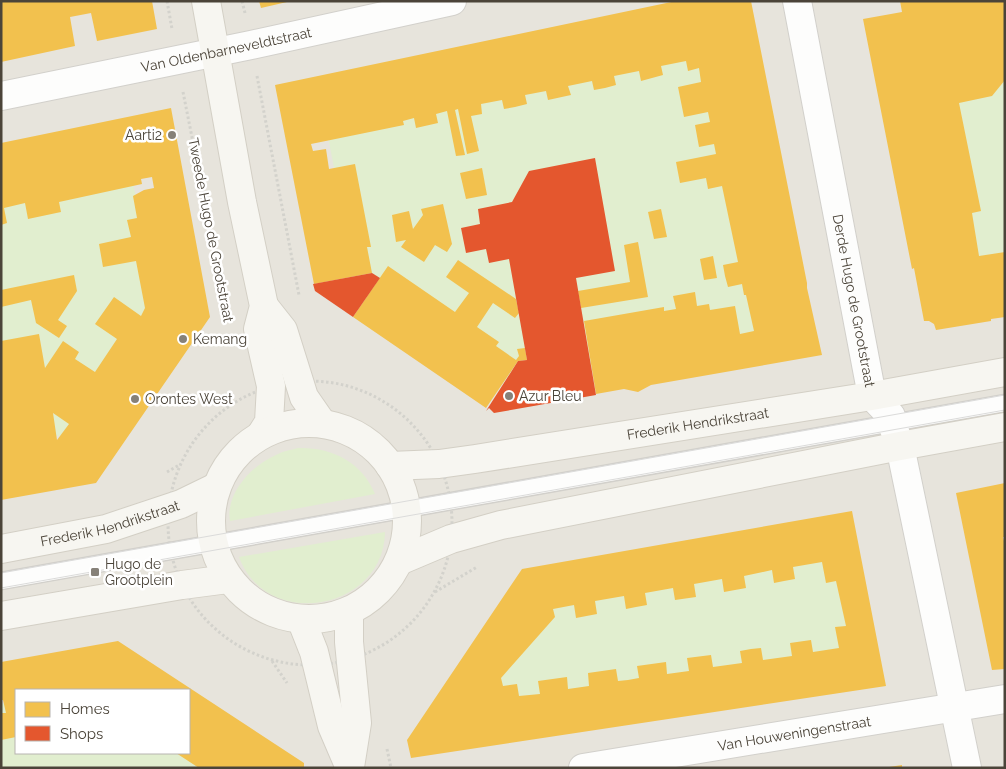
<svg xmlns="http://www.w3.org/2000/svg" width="1006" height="769" font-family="Raleway,sans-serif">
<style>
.residential{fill:#e7e4dc;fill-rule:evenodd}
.green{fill:#e1eecf}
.homes{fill:#f2c14e;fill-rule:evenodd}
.shops{fill:#e4572e}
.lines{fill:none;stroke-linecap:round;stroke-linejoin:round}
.lane-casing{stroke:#d2d0cb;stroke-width:19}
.street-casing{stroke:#d2d0cb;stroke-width:30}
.secondary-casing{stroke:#d3cfc5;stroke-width:30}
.path{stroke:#d3d2cc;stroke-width:3;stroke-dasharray:2.5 2.5;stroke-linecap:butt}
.lane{stroke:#fdfdfc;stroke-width:16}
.street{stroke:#fdfdfc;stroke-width:28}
.secondary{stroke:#f7f6f1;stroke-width:28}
.tram{stroke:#dbdbda;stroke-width:1}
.poi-dot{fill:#868178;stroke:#fff;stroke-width:2}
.labels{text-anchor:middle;stroke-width:5;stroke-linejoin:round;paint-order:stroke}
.street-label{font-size:14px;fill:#4b4439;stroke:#fff}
.poi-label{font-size:14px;fill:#4b4439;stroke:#fff;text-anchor:start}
</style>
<rect width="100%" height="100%" fill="#f4f2ee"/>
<!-- residential -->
<path class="residential" d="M1 1H1005V768H1ZM16 690H189V753H16Z"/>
<!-- green -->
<g class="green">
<polygon points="717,39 771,332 506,380 358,289 324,117"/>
<polygon points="1005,66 1005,278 961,283 918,75"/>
<polygon points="130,172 165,315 76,433 1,445 1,199"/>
<path d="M298 448C332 447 362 462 375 494L230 521C225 494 252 465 276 455 283 451 291 450 298 448Z"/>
<path d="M385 532C384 610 267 632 239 557Z"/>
<polygon points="844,548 862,656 440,725 537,599"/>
<polygon points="16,702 16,753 189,753 189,738 239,768 1,768 1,704"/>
</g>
<!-- homes -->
<g class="homes">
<polygon points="1,1 152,1 157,29 97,41 91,13 70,17 75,46 1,62"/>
<polygon points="259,1 287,1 287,2 261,8"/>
<polygon points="676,1 751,1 807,283 807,288 822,355 651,385 638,392 624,389 596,394 584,321 664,307 664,311 676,309 673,296 695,292 697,306 709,304 710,310 735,306 740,334 754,331 746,295 744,295 742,284 728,287 725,276 723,265 738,262 722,186 708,189 706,178 680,183 676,162 716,154 714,144 699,147 695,125 710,122 708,112 684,117 678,87 701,82 699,68 688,71 686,61 661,66 663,75 641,81 639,71 614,76 616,85 605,88 594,90 592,81 568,86 571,95 548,100 546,91 525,95 527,104 515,107 504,109 502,100 481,104 482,114 471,116 479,151 467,154 458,109 455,110 465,155 456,156 447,111 436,114 438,123 416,128 414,118 403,121 404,125 311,144 313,151 326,149 329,169 355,164 371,247 367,247 372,273 314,284 275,85"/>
<polygon points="900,1 1005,1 1005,80 992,96 959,103 981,211 972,213 979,256 1005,252 1005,317 991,319 991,321 936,330 934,324 929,321 924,321 914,268 912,269 863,19 902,12"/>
<path d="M171 108 210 317 96 483 1 500V341L39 334 45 368 63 341 79 352 75 359 95 372 117 339 95 324 114 297 141 316 145 308 136 261 103 267 99 244 131 237 127 220 137 218 133 196 144 190 154 188 152 177 141 179 142 184 59 202 61 212 28 219 25 203 4 208 7 223 1 225V143ZM53 413 69 424 57 440Z"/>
<polygon points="482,168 487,195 466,199 460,173"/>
<polygon points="443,204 452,244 447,252 435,245 424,262 401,247 406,240 396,242 392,215 409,211 413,229 423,215 421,209"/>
<polygon points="661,209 667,237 654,239 648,212"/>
<polygon points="638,242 648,297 581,308 578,291 630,282 624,245"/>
<polygon points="713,256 717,278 704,280 700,259"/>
<polygon points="458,260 516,299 519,313 515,318 493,303 477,327 499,342 496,346 516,360 519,356 517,349 525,348 527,360 518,361 486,408 353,317 388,266 455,312 469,293 446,277"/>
<polygon points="74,275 77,291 58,320 67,326 59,338 36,323 31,300 1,307 1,290"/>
<polygon points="1005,483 1005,537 1003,537 1005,545 1005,669 992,670 956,493"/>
<path d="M852 511 886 686 411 758 407 740 522 569ZM822 562 826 583 836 581 846 626 835 627 839 648 813 652 811 640 790 643 792 656 763 660 761 648 751 649 740 651 742 663 713 667 711 655 687 658 689 671 667 674 666 662 637 666 639 678 628 680 618 681 616 669 588 673 589 686 568 689 567 677 538 681 540 694 519 696 517 684 503 686 501 678 555 617 553 609 574 605 576 618 597 614 595 601 624 596 626 609 636 607 647 605 645 593 673 588 675 600 696 597 694 584 722 579 724 592 746 588 744 576 772 570 774 583 784 581 795 579 793 567Z"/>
<polygon points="118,641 304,763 304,768 199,768 176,753 189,753 189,690 16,690 16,737 1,740 1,713 6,713 3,700 1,700 1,662"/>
<polygon points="902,765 902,768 889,768 889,767"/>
</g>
<!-- shops -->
<g class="shops">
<polygon points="595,158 615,271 576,278 596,395 494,413 489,408 486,411 518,361 527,360 509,259 489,263 486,249 466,253 461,228 480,224 478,209 512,202 529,171"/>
<polygon points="372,273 380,278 353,317 315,291 313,284"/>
</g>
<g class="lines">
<defs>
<polyline id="lane" points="1,581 1005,403"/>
<g id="street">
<path id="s1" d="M797 1 872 396 891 416 894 429 900 446 967 768"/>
<path id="s2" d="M1 96 251 45 452 1"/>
<path id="s3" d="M583 768 1005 699"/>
</g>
<g id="secondary">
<polyline points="206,1 242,202 264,306 258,329 271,386 269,422 262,433"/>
<polyline points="264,306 283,330 304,397 322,423"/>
<circle cx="309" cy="521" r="98"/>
<path id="s4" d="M390 466 439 464 475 459 872 396 1005 372"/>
<path id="s5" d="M1 549 106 529 181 504 216 487"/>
<polyline points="399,561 451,539 501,525 900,446 1005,427"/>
<polyline points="349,611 349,642 357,723 350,767"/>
<polyline points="1,616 182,585 228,579"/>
<polyline points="301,619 314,652 332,726 350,768"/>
</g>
</defs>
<!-- lane casing -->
<use href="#lane" class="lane-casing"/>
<!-- street casing -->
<use href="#street" class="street-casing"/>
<!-- secondary casing -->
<use href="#secondary" class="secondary-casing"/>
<!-- path -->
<g class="path">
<polyline points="167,1 172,29"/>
<polyline points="242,1 245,13"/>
<polyline points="257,76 299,295"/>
<polyline points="183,92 227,313"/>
<circle cx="310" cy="523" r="142"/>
<polyline points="167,472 181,464"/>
<polyline points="435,592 477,567"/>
<polyline points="272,661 287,683"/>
<polyline points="387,749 391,768"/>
</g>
<!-- lane -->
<use href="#lane" class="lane"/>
<!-- street -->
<use href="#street" class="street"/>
<!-- secondary -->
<use href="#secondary" class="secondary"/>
<!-- tram -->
<g class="tram">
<polyline points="1,573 1005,395"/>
<polyline points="1,588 1005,410"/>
</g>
</g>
<!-- markers -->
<g class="poi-dot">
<circle cx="172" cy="135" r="5"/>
<circle cx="183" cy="339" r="5"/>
<circle cx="509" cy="396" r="5"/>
<circle cx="135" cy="399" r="5"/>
<rect x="90" y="567" width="10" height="10" rx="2.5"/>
</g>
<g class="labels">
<!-- street labels -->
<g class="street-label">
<text dy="5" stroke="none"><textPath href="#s2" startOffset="230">Van Oldenbarneveldtstraat</textPath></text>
<text transform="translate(211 230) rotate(79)" y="5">Tweede Hugo de Grootstraat</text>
<text dy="5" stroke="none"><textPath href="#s1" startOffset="305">Derde Hugo de Grootstraat</textPath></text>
<text dy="5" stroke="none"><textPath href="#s4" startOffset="311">Frederik Hendrikstraat</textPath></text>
<text dy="5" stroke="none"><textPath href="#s5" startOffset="112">Frederik Hendrikstraat</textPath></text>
<text dy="5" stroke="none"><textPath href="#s3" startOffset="214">Van Houweningenstraat</textPath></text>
</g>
<!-- poi labels -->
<g class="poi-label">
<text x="162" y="140" text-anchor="end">Aarti2</text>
<text x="193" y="344">Kemang</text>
<text x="519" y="401">Azur Bleu</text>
<text x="145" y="404">Orontes West</text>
<text x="105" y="569">Hugo de<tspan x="105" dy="16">Grootplein</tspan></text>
</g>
</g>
<!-- border -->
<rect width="1006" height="769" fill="none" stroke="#4b4439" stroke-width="5"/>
<!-- legend -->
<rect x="15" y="689" width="175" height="65" fill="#ffffff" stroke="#b7b4b0"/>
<rect x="25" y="702" width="25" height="15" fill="#f2c14e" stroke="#b7b4b0"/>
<text x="60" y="714" font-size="15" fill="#4b4439">Homes</text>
<rect x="25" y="726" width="25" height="15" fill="#e4572e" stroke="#b7b4b0"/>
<text x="60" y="739" font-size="15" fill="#4b4439">Shops</text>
</svg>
